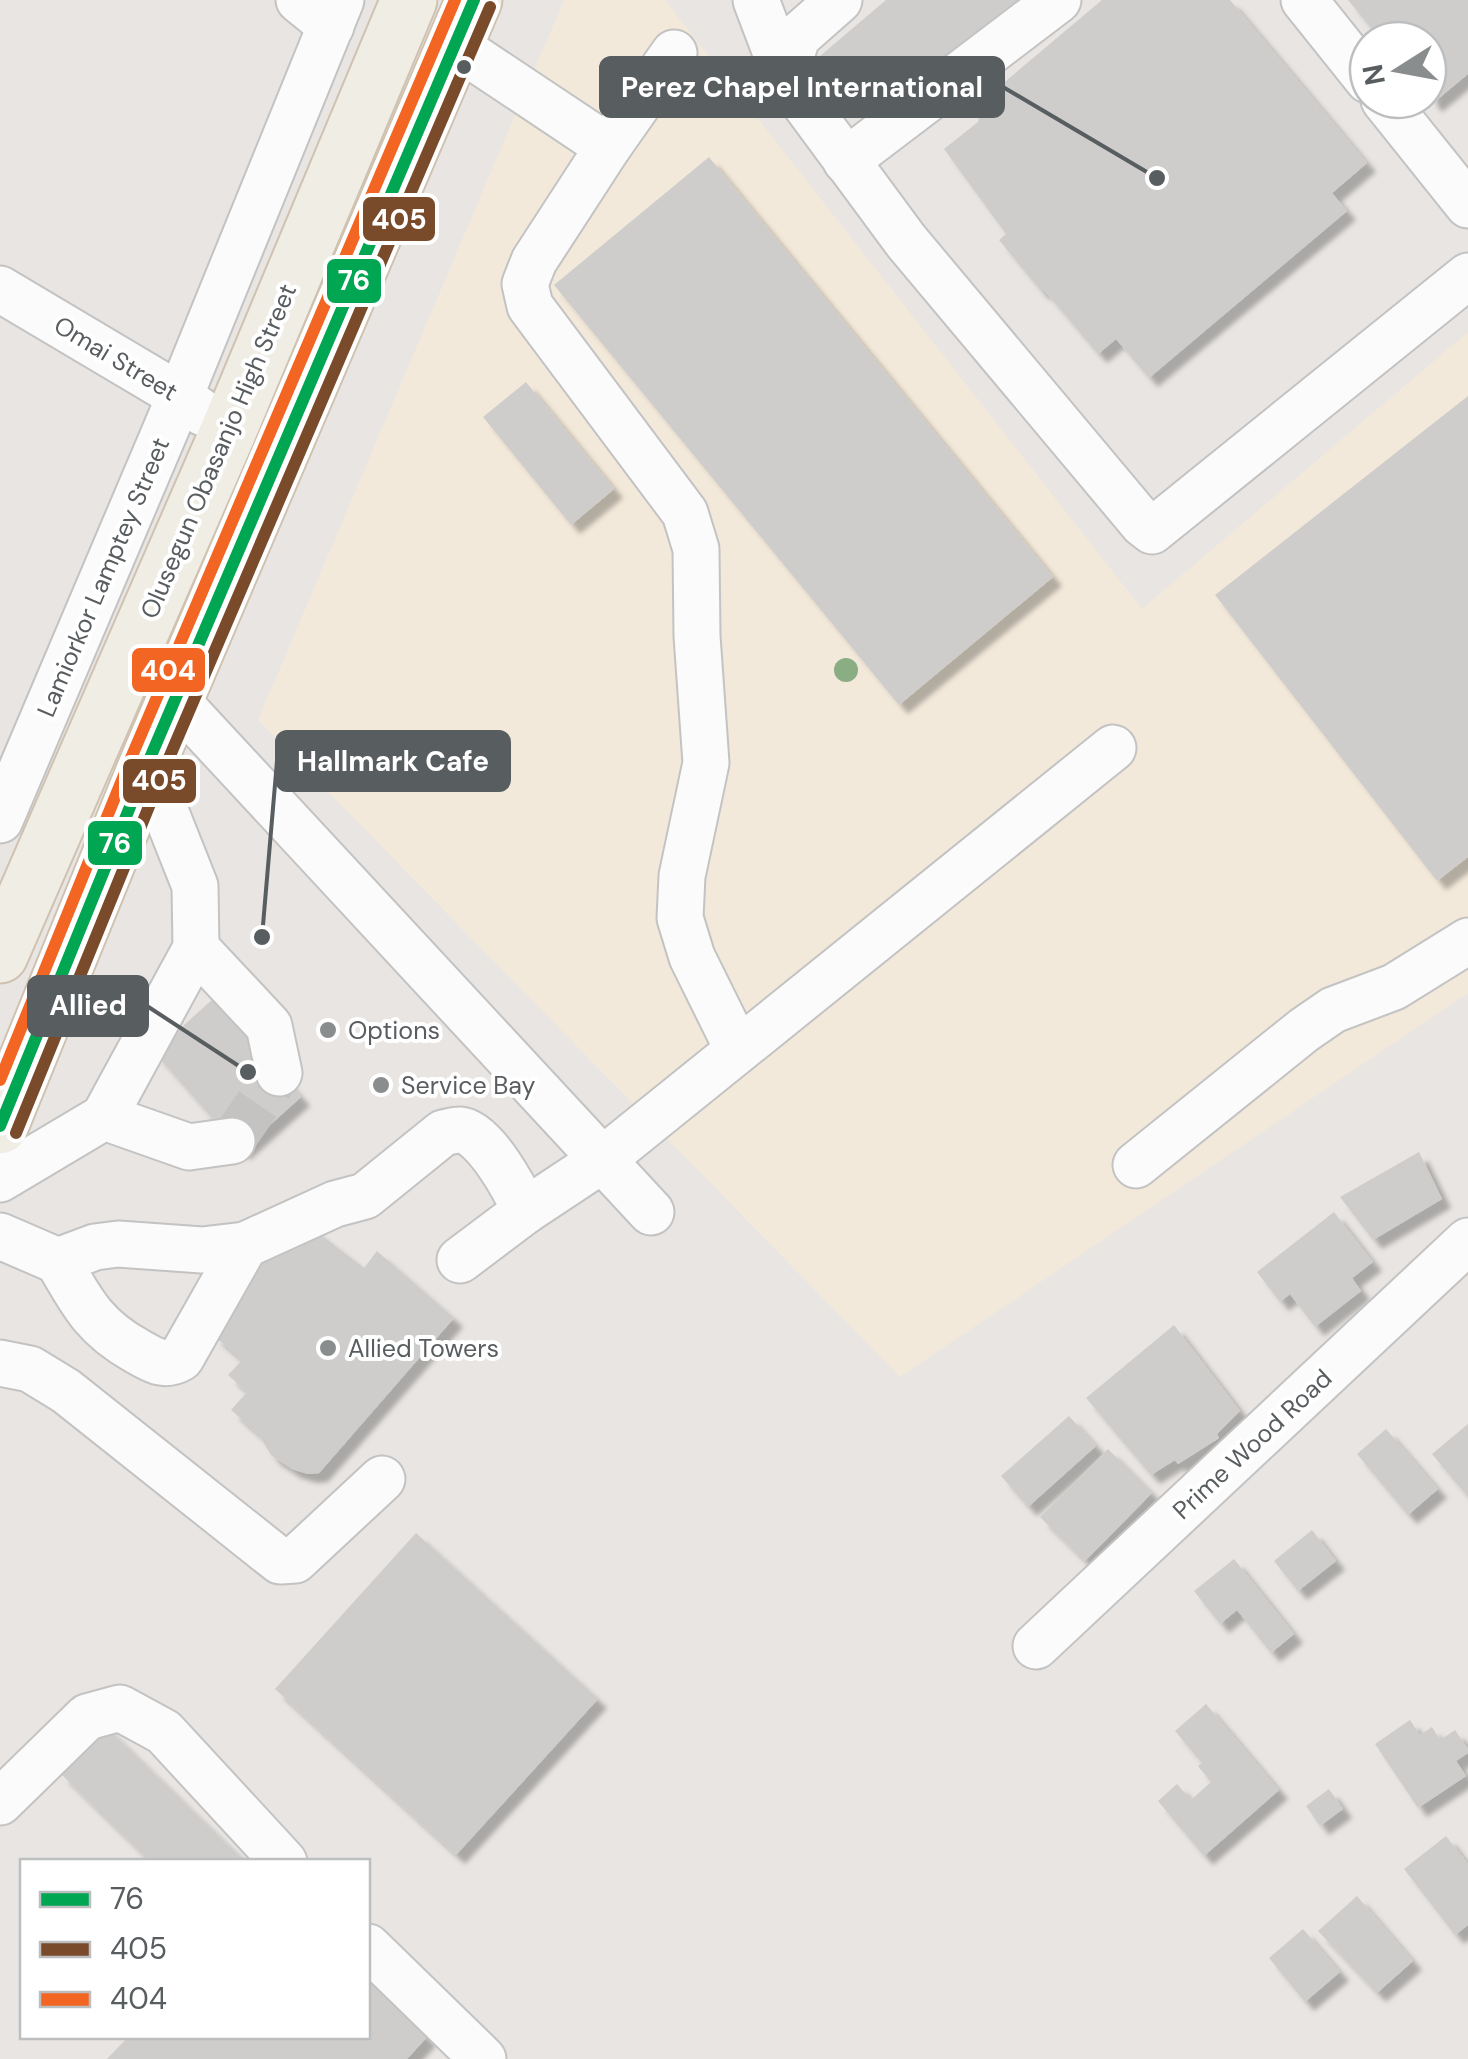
<svg xmlns="http://www.w3.org/2000/svg" width="1468" height="2059" font-family="'DM Sans',sans-serif">
<style>
.commercial{fill:#f3e9da}
.building{fill:#cfcdcc;filter:url(#shadow)}
.lines{fill:none;stroke-linecap:round;stroke-linejoin:round}
.minor-tunnel{stroke:#c4c3c2;stroke-width:45;stroke-dasharray:45 22;stroke-linecap:butt}
.minor-casing{stroke:#c3c3c3;stroke-width:49}
.major-casing{stroke:#cfc2b0;stroke-width:59}
.minor{stroke:#fcfbfb;stroke-width:45}
.major{stroke:#f0ede5;stroke-width:55}
.bus-1-casing{stroke:#fff;stroke-width:20}
.bus-2-casing{stroke:#fff;stroke-width:20}
.bus-3-casing{stroke:#fff;stroke-width:20}
.bus-1{stroke:#00a651;stroke-width:12}
.bus-2{stroke:#7a4b2a;stroke-width:12}
.bus-3{stroke:#f26522;stroke-width:12}
.tree{fill:#8aad84}
.bus-dot{fill:#585d60;stroke:#fff;stroke-width:4}
.poi-dot{fill:#8a8d8e;stroke:#fff;stroke-width:4}
.labels{text-anchor:middle;stroke-width:8;stroke-linejoin:round;paint-order:stroke}
.street-label{font-size:25px;fill:#585d60;stroke:#fff}
.poi-label{font-size:25px;fill:#585d60;stroke:#fff;text-anchor:start}
.leader{fill:none;stroke:#585d60;stroke-width:4}
.callout-dot{fill:#585d60;stroke:#fff;stroke-width:4}
.callout{fill:#585d60;stroke:#585d60;stroke-width:4}
.callout-label{font-size:28px;text-anchor:middle;font-weight:bold;fill:#fff}
.line-badge{stroke:#fff;stroke-width:4}
.badge-label{font-size:28px;text-anchor:middle;font-weight:bold;fill:#fff}
</style>
<defs>
<filter id="shadow"><feDropShadow dx="9" dy="9" stdDeviation="2.5" flood-color="#0004"/></filter>
</defs>
<rect width="100%" height="100%" fill="#e8e5e2"/>
<!-- commercial -->
<polygon class="commercial" points="564,0 665,0 1142,609 1468,332 1468,993 900,1377 258,720"/>
<!-- building -->
<g class="building">
<polygon points="886,0 1029,0 921,92 902,70 861,104 820,56"/>
<polygon points="1102,0 1230,0 1367,163 1332,193 1347,211 1149,378 1116,339 1098,354 1043,289 1041,291 999,240 1006,234 944,149 978,122 982,101"/>
<polygon points="1348,0 1468,0 1468,74 1433,103 1428,96 1428,40 1381,40"/>
<polygon points="709,157 1053,577 899,705 554,285"/>
<polygon points="526,382 614,489 571,525 483,417"/>
<polygon points="1468,396 1468,857 1437,881 1215,595"/>
<polygon points="214,998 301,1097 241,1151 154,1052"/>
<polygon points="1419,1152 1442,1199 1373,1240 1340,1197"/>
<polygon points="1334,1212 1373,1262 1352,1278 1361,1291 1315,1327 1290,1294 1280,1302 1257,1272"/>
<polygon points="311,1227 364,1268 377,1251 454,1318 319,1473 308,1474 292,1469 271,1455 259,1435 231,1410 247,1392 228,1375 242,1360 213,1335 237,1307 231,1301 281,1242 290,1251"/>
<polygon points="1174,1325 1240,1411 1217,1434 1219,1438 1178,1464 1175,1460 1151,1475 1086,1398"/>
<polygon points="1069,1416 1096,1446 1028,1507 1001,1476"/>
<polygon points="1468,1424 1468,1497 1432,1454"/>
<polygon points="1386,1429 1438,1489 1408,1515 1357,1454"/>
<polygon points="1108,1449 1152,1493 1085,1561 1040,1517"/>
<polygon points="1312,1530 1336,1561 1298,1591 1274,1561"/>
<polygon points="416,1533 598,1699 456,1855 275,1689"/>
<polygon points="1234,1559 1294,1634 1271,1653 1237,1610 1220,1624 1194,1591"/>
<polygon points="1206,1704 1279,1790 1204,1856 1158,1801 1177,1784 1191,1800 1211,1782 1198,1766 1202,1763 1175,1731"/>
<polygon points="1410,1720 1420,1735 1432,1727 1440,1740 1455,1730 1468,1749 1468,1753 1456,1761 1466,1776 1418,1808 1375,1744"/>
<polygon points="105,1726 245,1862 151,1862 60,1773"/>
<polygon points="1329,1789 1343,1809 1320,1826 1306,1806"/>
<polygon points="1446,1836 1468,1864 1468,1925 1455,1935 1404,1869"/>
<polygon points="1357,1896 1413,1961 1377,1993 1318,1931"/>
<polygon points="1303,1929 1340,1972 1305,2002 1269,1958"/>
<polygon points="368,1980 427,2037 407,2059 107,2059 129,2036 368,2036"/>
</g>
<g class="lines">
<!-- minor-tunnel -->
<polyline class="minor-tunnel" points="232,1141 279,1073"/>
<defs>
<g id="minor">
<polyline points="299,0 331,26"/>
<polyline points="756,0 785,77 906,241 1143,524 1152,531 1468,276"/>
<polyline points="1304,0 1368,80"/>
<polyline points="455,45 608,147"/>
<polyline points="674,53 608,147 534,261 525,284 530,306 685,513 696,549 697,636 706,763 682,876 680,918 692,957 738,1050"/>
<polyline points="785,77 797,37 839,0"/>
<polyline points="1384,100 1468,205"/>
<polyline points="846,161 1058,0"/>
<polyline points="0,289 180,396 203,413"/>
<polyline points="176,700 651,1212"/>
<polyline points="0,820 180,396 341,0"/>
<polyline points="196,948 269,1026 279,1073"/>
<polyline points="104,1117 189,1147 232,1141"/>
<polyline points="1136,1165 1304,1030 1333,1010 1394,987 1468,941"/>
<polyline points="0,1179 104,1117 196,948 195,886 147,765"/>
<polyline points="525,1211 602,1160 1113,748"/>
<path d="M0 1236 58 1261 95 1247 118 1244 202 1250 245 1245 335 1204 365 1196 443 1133C449 1132 454 1130 460 1130 485 1132 516 1191 525 1211L460 1260"/>
<path d="M58 1261C82 1303 94 1327 137 1351 153 1360 164 1368 181 1358L245 1245"/>
<polyline points="0,1363 30,1369 66,1391 280,1561 295,1560 382,1479"/>
<polyline points="1036,1646 1468,1241"/>
<polyline points="0,1802 87,1717 120,1708 164,1732 284,1862"/>
<polyline points="368,1947 483,2059"/>
</g>
<g id="major">
<polyline points="0,955 228,432 409,0"/>
<polyline points="0,1126 147,765 474,0"/>
</g>
</defs>
<!-- minor casing -->
<use href="#minor" class="minor-casing"/>
<!-- major casing -->
<use href="#major" class="major-casing"/>
<!-- minor -->
<use href="#minor" class="minor"/>
<!-- major -->
<use href="#major" class="major"/>
<defs>
<polyline id="bus-1" points="0,1126 147,765 474,0"/>
<polyline id="bus-2" points="16,1133 163,772 490,7"/>
<polyline id="bus-3" points="0,1080 131,758 455,0"/>
</defs>
<!-- bus-1 casing -->
<use href="#bus-1" class="bus-1-casing"/>
<!-- bus-2 casing -->
<use href="#bus-2" class="bus-2-casing"/>
<!-- bus-3 casing -->
<use href="#bus-3" class="bus-3-casing"/>
<!-- bus-1 -->
<use href="#bus-1" class="bus-1"/>
<!-- bus-2 -->
<use href="#bus-2" class="bus-2"/>
<!-- bus-3 -->
<use href="#bus-3" class="bus-3"/>
</g>
<!-- trees -->
<circle class="tree" cx="846" cy="670" r="12"/>
<!-- markers -->
<circle class="bus-dot" cx="464" cy="67" r="9"/>
<g class="poi-dot">
<circle cx="328" cy="1030" r="10"/>
<circle cx="381" cy="1085" r="10"/>
<circle cx="328" cy="1348" r="10"/>
</g>
<g class="labels">
<!-- street labels -->
<g class="street-label">
<text transform="translate(116 358) rotate(31)" y="9">Omai Street</text>
<text transform="translate(218 451) rotate(-67)" y="9">Olusegun Obasanjo High Street</text>
<text transform="translate(103 577) rotate(-67)" y="9">Lamiorkor Lamptey Street</text>
<text transform="translate(1252 1444) rotate(-43)" y="9">Prime Wood Road</text>
</g>
<!-- poi labels -->
<g class="poi-label">
<text x="348" y="1039">Options</text>
<text x="401" y="1094">Service Bay</text>
<text x="348" y="1357">Allied Towers</text>
</g>
</g>
<!-- callouts -->
<path class="leader" d="M1157 178L1003 87M262 937L277 761M248 1072L147 1006"/>
<g class="callout-dot">
<circle cx="1157" cy="178" r="10"/>
<circle cx="262" cy="937" r="10"/>
<circle cx="248" cy="1072" r="10"/>
</g>
<g class="callout">
<rect x="601" y="58" width="402" height="58" rx="10"/>
<rect x="277" y="732" width="232" height="58" rx="10"/>
<rect x="29" y="977" width="118" height="58" rx="10"/>
</g>
<g class="callout-label">
<text x="802" y="97">Perez Chapel International</text>
<text x="393" y="771">Hallmark Cafe</text>
<text x="88" y="1015">Allied</text>
</g>
<g class="line-badge">
<rect x="361" y="195" width="76" height="48" rx="10" fill="#7a4b2a"/>
<rect x="325" y="257" width="58" height="48" rx="10" fill="#00a651"/>
<rect x="130" y="646" width="77" height="48" rx="10" fill="#f26522"/>
<rect x="121" y="757" width="77" height="48" rx="10" fill="#7a4b2a"/>
<rect x="86" y="819" width="58" height="48" rx="10" fill="#00a651"/>
</g>
<g class="badge-label">
<text x="399" y="229">405</text>
<text x="354" y="290">76</text>
<text x="168" y="680">404</text>
<text x="159" y="790">405</text>
<text x="115" y="853">76</text>
</g>
<!-- legend -->
<rect x="20" y="1859" width="350" height="180" fill="#ffffff" stroke="#bcbebf" stroke-width="2.5"/>
<rect x="40" y="1892" width="50" height="15" fill="#00a651" stroke="#bcbebf" stroke-width="2.5"/>
<text x="110" y="1909" font-size="30" fill="#585d60">76</text>
<rect x="40" y="1942" width="50" height="15" fill="#7a4b2a" stroke="#bcbebf" stroke-width="2.5"/>
<text x="110" y="1959" font-size="30" fill="#585d60">405</text>
<rect x="40" y="1992" width="50" height="15" fill="#f26522" stroke="#bcbebf" stroke-width="2.5"/>
<text x="110" y="2009" font-size="30" fill="#585d60">404</text>
<!-- north arrow -->
<g transform="translate(1398 70) rotate(259)"><circle r="48" fill="#ffffff" stroke="#bcbebf" stroke-width="2.5"/>
<path d="M0-8L18 38L0 25L-18 38Z" fill="#8a8d8e"/>
<text y="-15" font-size="28" font-weight="bold" text-anchor="middle" fill="#585d60">N</text>
</g>
</svg>
